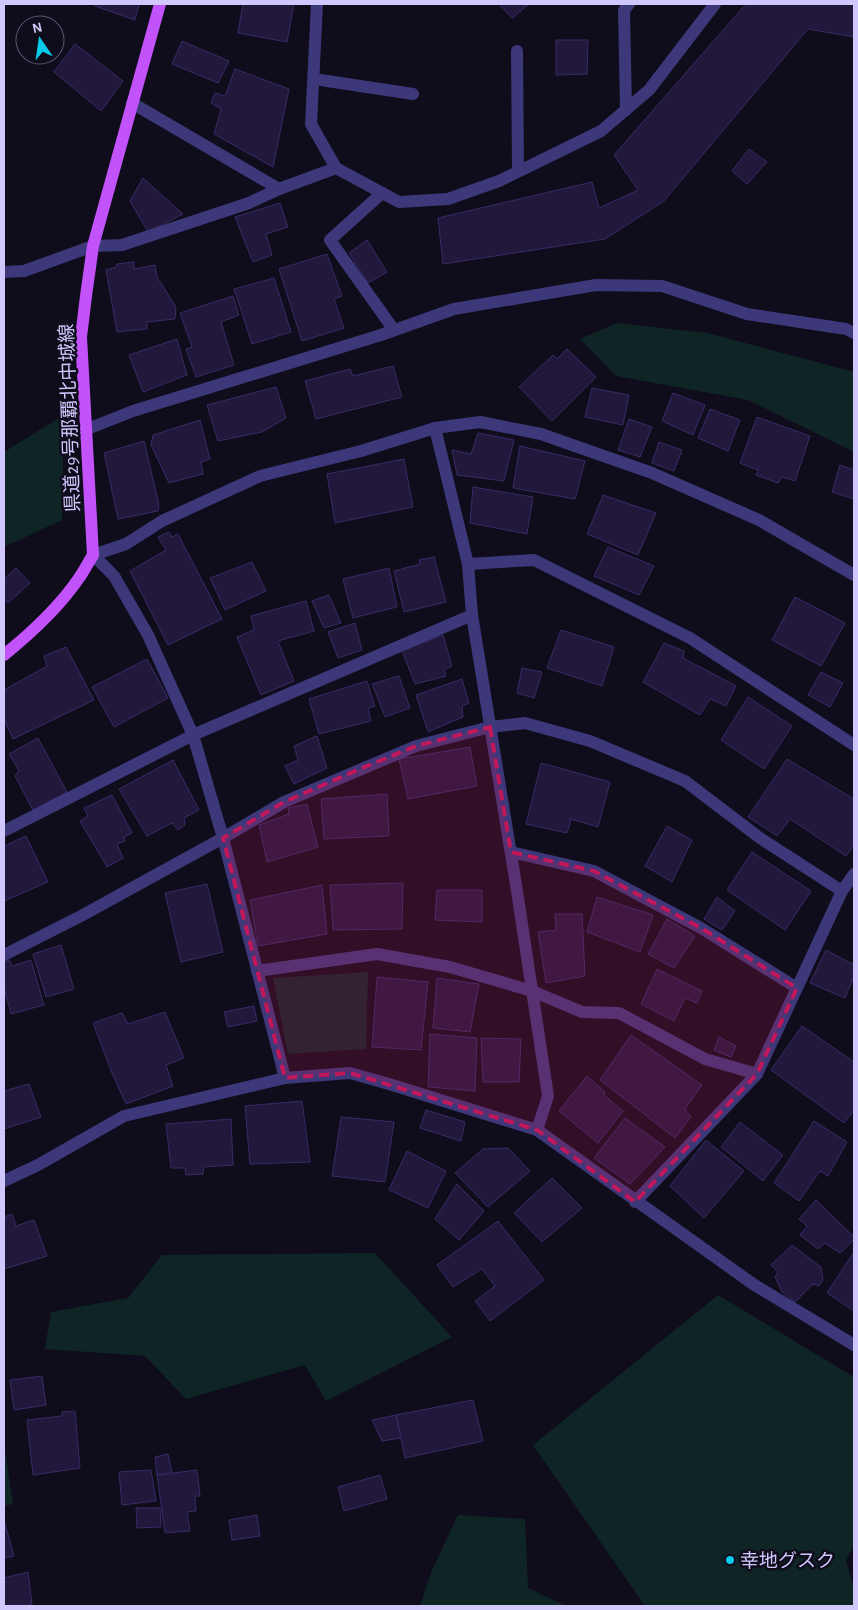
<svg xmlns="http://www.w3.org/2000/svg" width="858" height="1610" font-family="'Alegreya Sans','Noto Sans JP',sans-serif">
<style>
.green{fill:#0f2525}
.building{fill:#21183c;stroke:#392b67}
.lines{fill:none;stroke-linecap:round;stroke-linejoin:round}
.minor{stroke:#3d3879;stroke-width:12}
.major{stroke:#c252f9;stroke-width:12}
.marked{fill:#c2185b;fill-opacity:0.2;stroke:#c2185b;stroke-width:4;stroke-dasharray:10 6;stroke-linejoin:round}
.poi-dot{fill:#07cae9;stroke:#0f0c1b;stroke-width:2}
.labels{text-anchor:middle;stroke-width:5;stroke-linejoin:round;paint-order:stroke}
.street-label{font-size:19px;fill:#d0c8fd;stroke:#0f0c1b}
.poi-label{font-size:19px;fill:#d0c8fd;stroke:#0f0c1b;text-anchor:start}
</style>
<rect width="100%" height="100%" fill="#0f0c1b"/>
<!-- green -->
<g class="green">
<polygon points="617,323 707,333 854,372 854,452 748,400 616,376 580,339"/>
<polygon points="64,415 62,520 4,547 4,452"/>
<polygon points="368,972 366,1049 288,1054 273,978"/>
<polygon points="375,1253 452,1337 326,1401 305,1365 186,1399 145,1356 45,1349 51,1312 128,1298 162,1255"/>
<polygon points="718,1295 854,1377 854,1546 846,1560 854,1589 854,1606 645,1606 533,1445"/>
<polygon points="4,1444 13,1504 4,1506"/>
<polygon points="458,1515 525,1519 528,1588 566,1606 420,1606 432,1570"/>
</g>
<!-- building -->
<g class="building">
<polygon points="95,4 139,4 135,20 95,6"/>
<polygon points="243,4 294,4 287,42 238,33"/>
<polygon points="499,4 527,4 528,5 512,18"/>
<polygon points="746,4 854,4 854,37 808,29 664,201 605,239 443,264 438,218 592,182 599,208 638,190 614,155"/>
<polygon points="556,40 588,40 587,74 556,75"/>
<polygon points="182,41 229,61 218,83 172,64"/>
<polygon points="75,44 123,81 101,111 54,72"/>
<polygon points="235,69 289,89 273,167 214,134 221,109 211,103 215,93 225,96"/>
<polygon points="749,149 767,162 747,184 732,171"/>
<polygon points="143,178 183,214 148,232 130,201"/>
<polygon points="280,203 288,227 266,234 272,255 253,262 235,217"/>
<polygon points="367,240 387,272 368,283 349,253"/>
<polygon points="327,254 342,296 334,299 344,328 302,341 279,269"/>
<polygon points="134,262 134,269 155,265 157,277 176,307 175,319 147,322 147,329 117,332 106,270 116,267 117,264"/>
<polygon points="274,278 291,332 252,344 234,289"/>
<polygon points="233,296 239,315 221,322 234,365 196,377 186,349 192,347 180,313"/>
<polygon points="177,339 187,375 143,392 129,355"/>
<polygon points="567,349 596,377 552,421 519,387 553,355 557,359"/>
<polygon points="393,366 402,397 316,419 305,381 350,369 353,376"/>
<polygon points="276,387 286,418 262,432 218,441 207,405"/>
<polygon points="592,388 629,395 623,425 585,417"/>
<polygon points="673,393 705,405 693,435 662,421"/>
<polygon points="710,409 740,420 728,451 698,438"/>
<polygon points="757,417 810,436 795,481 782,477 778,483 756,475 758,470 740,463"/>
<polygon points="629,419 652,427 640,457 618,450"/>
<polygon points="200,420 210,459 201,462 203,474 169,483 151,445 153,435"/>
<polygon points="478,433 514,440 504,481 457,475 452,450 471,454"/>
<polygon points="144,441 159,505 158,511 118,519 104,453"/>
<polygon points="659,442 682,450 674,471 652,463"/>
<polygon points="520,446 585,461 575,499 513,488"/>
<polygon points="404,459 413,507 335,523 327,474"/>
<polygon points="840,465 854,470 854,499 832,492"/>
<polygon points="473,487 533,497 527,534 470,523"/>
<polygon points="603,495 656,513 638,555 587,534"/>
<polygon points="169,532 172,537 178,534 222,619 168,645 130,571 166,550 158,537"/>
<polygon points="608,547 654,566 639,595 594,576"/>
<polygon points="434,557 446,602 404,612 394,571 420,564 419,560"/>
<polygon points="252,562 266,591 225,610 210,578"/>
<polygon points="16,568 30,583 8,603 4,599 4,579"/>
<polygon points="389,568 397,607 353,618 343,579"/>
<polygon points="329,595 341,623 324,628 312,601"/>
<polygon points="795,597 845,623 821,666 772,640"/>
<polygon points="306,601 314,631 278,641 294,681 261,695 237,637 254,630 251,616"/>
<polygon points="355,623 362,650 338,658 328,632"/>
<polygon points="561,630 614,647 602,686 547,668"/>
<polygon points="443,635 452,666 444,670 446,676 415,684 402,651"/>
<polygon points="664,643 684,651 683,658 736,686 726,706 710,699 700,715 643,682"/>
<polygon points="66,647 94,700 13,739 4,719 4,690 47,666 44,656"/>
<polygon points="147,659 168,698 114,727 92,687"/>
<polygon points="522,668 542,672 534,698 517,693"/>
<polygon points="821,672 843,683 830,707 808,695"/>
<polygon points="399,676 410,708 385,717 372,684"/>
<polygon points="462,679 469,703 462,706 463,717 428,732 416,695"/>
<polygon points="367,681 375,706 368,708 371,721 319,734 309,699"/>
<polygon points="748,697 792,726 764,769 721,740"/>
<polygon points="317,736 327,768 294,784 285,766 298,760 294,746"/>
<polygon points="38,738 67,792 33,810 15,776 19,771 9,754"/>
<polygon points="470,747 477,786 408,799 399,759"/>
<polygon points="787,759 854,799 854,845 846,856 790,819 777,836 748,817"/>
<polygon points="173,760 199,810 184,818 185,825 178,830 172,823 147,836 119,789"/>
<polygon points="541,763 610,782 598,827 571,819 567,833 526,824"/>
<polygon points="387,794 389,836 324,839 321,799"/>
<polygon points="112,795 132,833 124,837 125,841 117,844 123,858 107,867 80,821 88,816 84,808"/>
<polygon points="307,804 318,847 267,862 259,825 289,814 288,808"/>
<polygon points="667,826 692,840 672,882 645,866"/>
<polygon points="26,836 48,882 4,901 4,846"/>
<polygon points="752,852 811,891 785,930 727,890"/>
<polygon points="403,883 402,929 333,930 330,885"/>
<polygon points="207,884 223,952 181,962 165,893"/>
<polygon points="322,885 327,934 258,946 250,900"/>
<polygon points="437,890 482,890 482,922 435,920"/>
<polygon points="597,897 653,915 640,952 587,932"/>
<polygon points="717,897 735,911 722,930 704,919"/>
<polygon points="555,914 582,914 585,976 546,983 538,932 556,930"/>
<polygon points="667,919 695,936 674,968 648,954"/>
<polygon points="61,945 74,989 46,997 33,954"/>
<polygon points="826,950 854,965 854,976 845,998 810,983"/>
<polygon points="9,960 12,966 31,960 44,1005 11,1014 4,988 4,962"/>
<polygon points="657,969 702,991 697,1003 685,998 674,1021 641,1004"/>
<polygon points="377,977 428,982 421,1050 372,1047"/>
<polygon points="437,978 479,984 470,1032 433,1028"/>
<polygon points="254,1006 257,1021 228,1027 224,1012"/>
<polygon points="165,1012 184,1058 166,1065 173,1086 126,1104 112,1073 93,1023 122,1013 128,1024"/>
<polygon points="802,1026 854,1062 854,1110 844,1123 771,1070"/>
<polygon points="430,1034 477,1038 475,1091 428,1087"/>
<polygon points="631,1035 702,1085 685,1109 691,1117 675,1138 600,1080"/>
<polygon points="719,1037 736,1046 731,1057 714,1050"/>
<polygon points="481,1038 521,1039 519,1082 483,1082"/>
<polygon points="587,1076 605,1092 604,1095 623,1111 598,1143 559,1111"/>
<polygon points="29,1084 41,1117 4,1129 4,1091"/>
<polygon points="302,1101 310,1162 250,1164 245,1106"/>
<polygon points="426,1110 465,1122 461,1141 420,1128"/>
<polygon points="341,1117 394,1122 385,1182 332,1176"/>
<polygon points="625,1118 665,1147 630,1184 594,1158"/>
<polygon points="231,1119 233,1165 204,1167 203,1174 186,1175 185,1168 171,1168 166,1124"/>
<polygon points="814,1121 847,1142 828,1176 820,1171 799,1201 774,1183"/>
<polygon points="740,1122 783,1155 763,1181 721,1147"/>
<polygon points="706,1140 744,1171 704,1218 670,1186"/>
<polygon points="508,1148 530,1171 488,1207 455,1173 483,1149"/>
<polygon points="407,1151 446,1171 428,1208 389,1190"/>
<polygon points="552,1178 582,1208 542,1242 514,1213"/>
<polygon points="457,1184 484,1211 459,1240 435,1219"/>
<polygon points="816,1200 854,1237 854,1240 840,1253 825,1243 818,1249 800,1235 807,1226 799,1219"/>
<polygon points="12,1214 16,1226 34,1220 47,1256 4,1269 4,1217"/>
<polygon points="498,1221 544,1280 490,1321 475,1301 495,1286 482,1269 453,1287 437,1265"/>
<polygon points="792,1245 821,1267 823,1280 819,1286 813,1284 795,1302 782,1292 775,1277 778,1272 771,1265"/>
<polygon points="854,1252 854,1311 827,1293"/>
<polygon points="42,1376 46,1405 14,1410 10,1380"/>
<polygon points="473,1400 483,1441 405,1458 396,1415"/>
<polygon points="75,1411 80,1468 33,1475 27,1420 62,1416 62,1412"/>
<polygon points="396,1415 401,1438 382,1441 372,1420"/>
<polygon points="168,1454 172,1473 157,1475 155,1457"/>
<polygon points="151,1470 156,1501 122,1505 119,1472"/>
<polygon points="197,1470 200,1496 195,1496 196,1511 187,1512 190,1531 165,1533 157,1475"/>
<polygon points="380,1475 387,1499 344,1511 338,1487"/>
<polygon points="136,1508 160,1508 161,1527 137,1528"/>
<polygon points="257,1515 260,1536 232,1540 229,1520"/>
<polygon points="4,1520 14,1556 4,1558"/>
<polygon points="28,1572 32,1604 24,1606 4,1606 4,1578"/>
</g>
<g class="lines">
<!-- minor -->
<g class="minor">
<polyline points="317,4 311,124 336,168 399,202 448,199 499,181 601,131 649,90 715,4"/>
<polyline points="517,51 518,171"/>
<polyline points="314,79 413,94"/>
<polyline points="132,103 279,189"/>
<polyline points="626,110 624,10 629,4"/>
<polyline points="382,193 330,240 394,330"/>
<polyline points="4,272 24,271 93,246 122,245 249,203 279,189 336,168"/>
<polyline points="435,428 468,564 472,615 517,891 548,1096 537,1130"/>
<polyline points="85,430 133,411 381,335 454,309 596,285 662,286 747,314 846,329 854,333"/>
<polyline points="468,564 534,560 690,638 854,745"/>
<polyline points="4,831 193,735 472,615"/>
<polyline points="511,852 594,871 701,928 797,988"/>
<polyline points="4,955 81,916 223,838 284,802 416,746 490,727 525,723 590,741 685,781 760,838 842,891"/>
<polyline points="257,971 377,954 450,967 532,991 582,1012 619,1013 705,1059 757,1074"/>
<polyline points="285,1078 223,838 193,735 148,635 114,576 93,555 126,544 162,521 260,476 361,451 435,428 480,422 541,434 652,473 759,520 854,575"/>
<polyline points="4,1181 38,1165 124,1116 285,1078 350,1073 389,1084 537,1130 753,1284 854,1345"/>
<polyline points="635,1202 757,1074 842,891 854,874"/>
</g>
<!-- major -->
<path class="major" d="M4 655C30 634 60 606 79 578 84 571 88 563 93 555L81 337 86 296 93 246 160 4"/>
</g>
<!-- marked area -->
<path class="marked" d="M490 727 511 852 594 871 701 928 797 988 757 1074 635 1202 537 1130 350 1073 285 1078 223 838 284 802 362 768 416 746Z"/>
<!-- markers -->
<circle class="poi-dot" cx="730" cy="1560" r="5"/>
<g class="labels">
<!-- street labels -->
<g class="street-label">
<text transform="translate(69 418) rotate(-92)" y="7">県道29号那覇北中城線</text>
</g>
<!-- poi labels -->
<g class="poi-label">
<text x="740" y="1567">幸地グスク</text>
</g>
</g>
<!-- border -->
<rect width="858" height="1610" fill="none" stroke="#d0c8fd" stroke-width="10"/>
<!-- north arrow -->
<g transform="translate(40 40) rotate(347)"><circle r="24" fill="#0f0c1b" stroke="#5c5775"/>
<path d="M0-4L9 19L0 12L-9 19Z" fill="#07cae9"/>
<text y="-8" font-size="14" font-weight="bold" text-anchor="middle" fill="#d0c8fd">N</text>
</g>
</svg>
